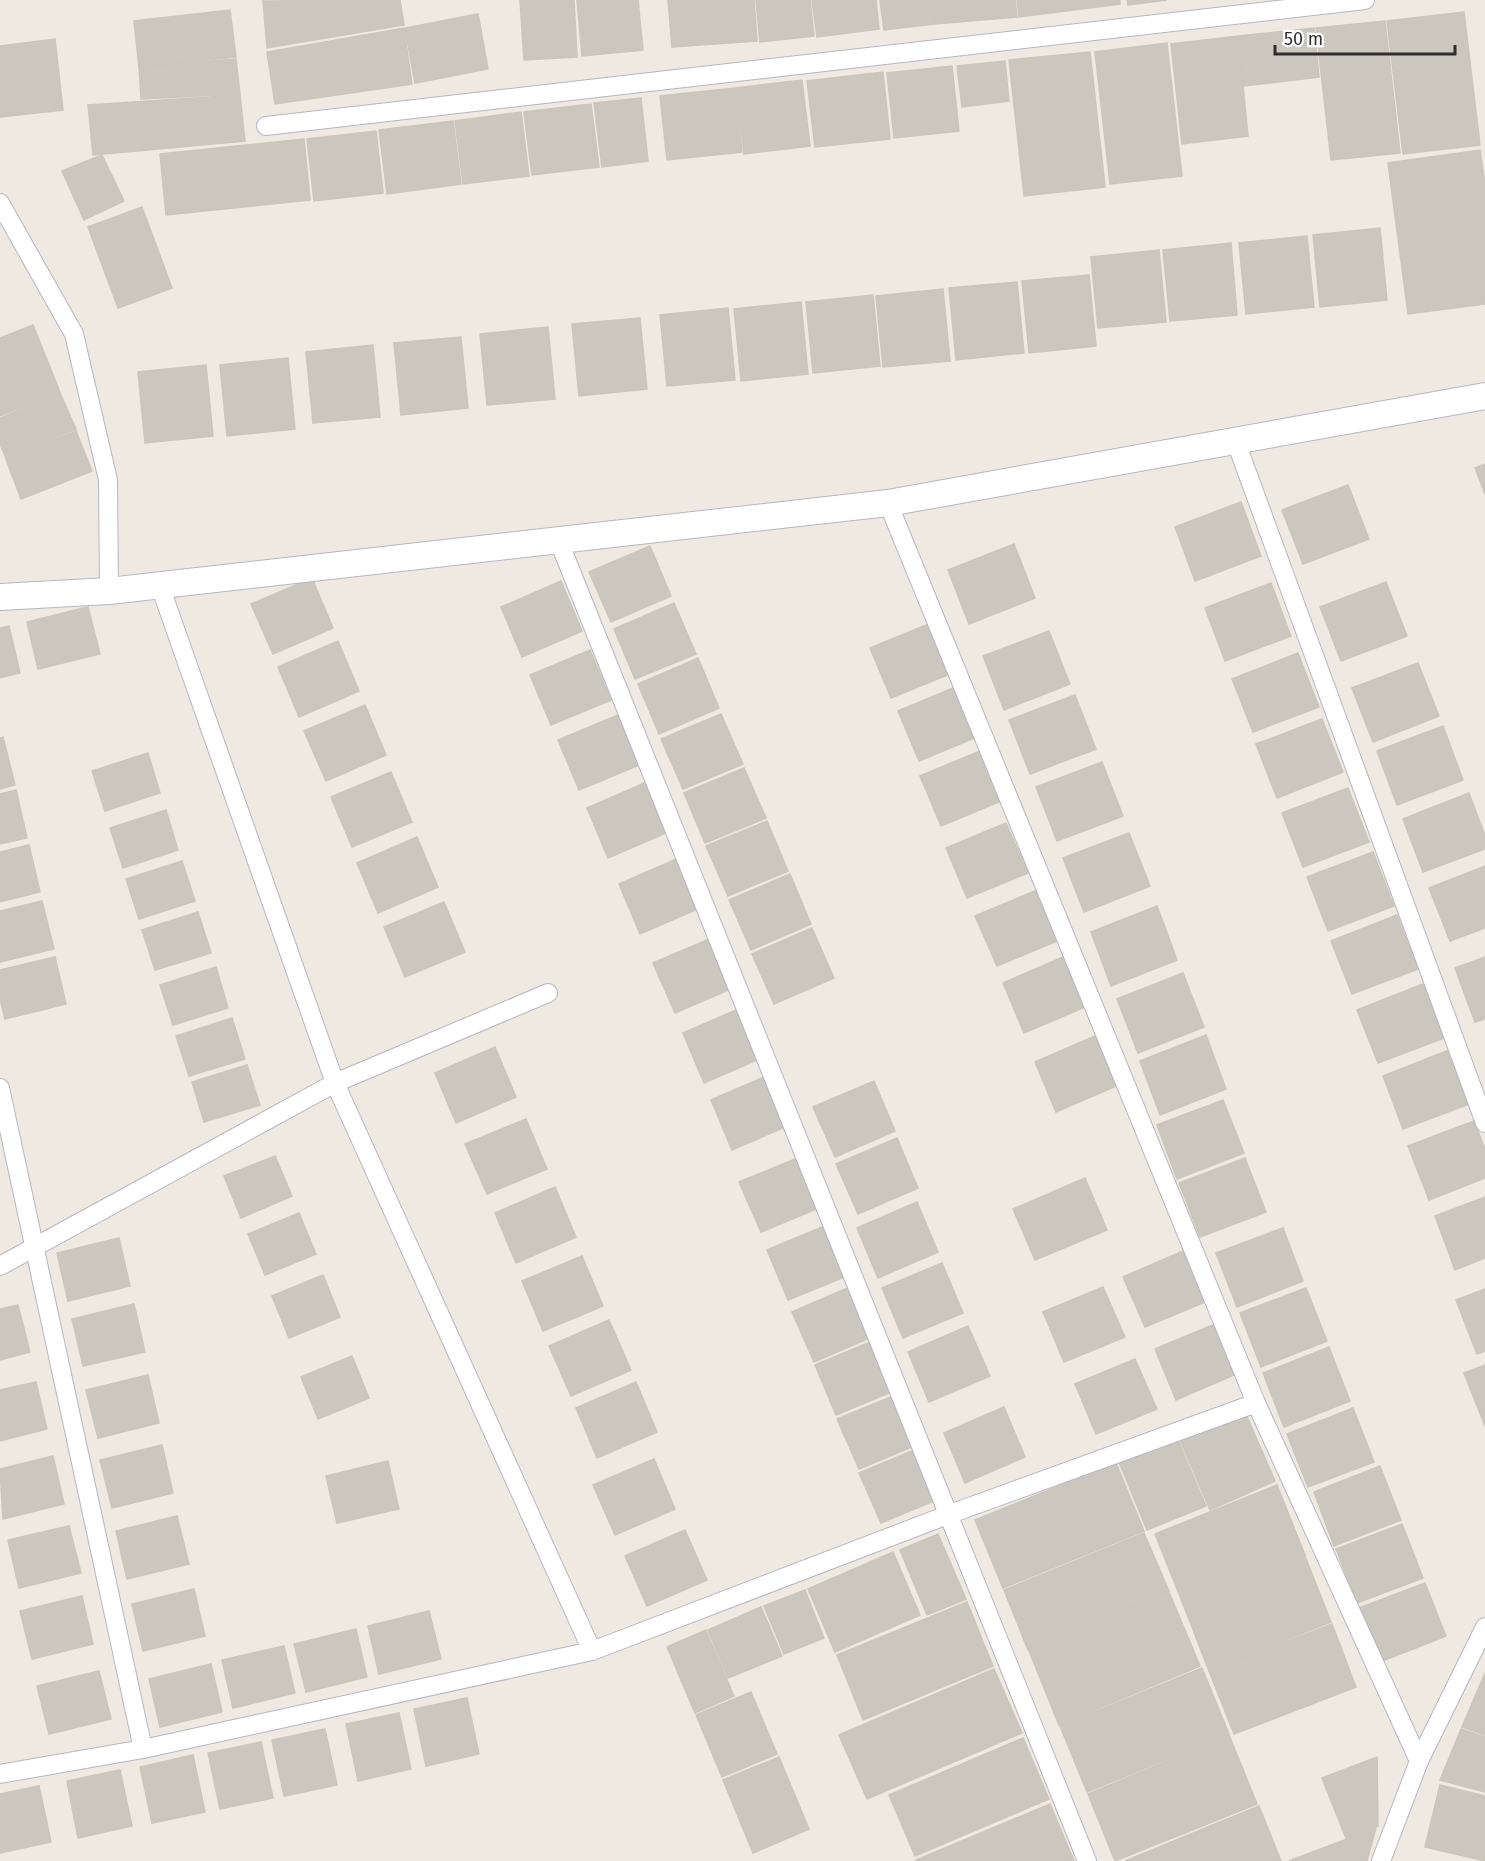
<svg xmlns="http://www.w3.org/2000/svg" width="1485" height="1861" font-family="'Fira Sans',sans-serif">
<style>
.building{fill:#cbc7bf;stroke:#cbc5ba;stroke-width:1.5}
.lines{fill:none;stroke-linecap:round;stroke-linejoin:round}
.street-casing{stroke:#b4b7c1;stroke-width:20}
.secondary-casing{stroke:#b4b7c1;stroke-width:28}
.street{stroke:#fff;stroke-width:18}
.secondary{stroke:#fff;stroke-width:26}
</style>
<rect width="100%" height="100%" fill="#efe9e1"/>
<!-- building -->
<g class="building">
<polygon points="400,0 404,25 267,48 263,1"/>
<polygon points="520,0 574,0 577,57 524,60"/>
<polygon points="577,0 638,0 643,50 582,56"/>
<polygon points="668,0 754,0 757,41 672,47"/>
<polygon points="756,0 810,0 814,36 760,42"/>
<polygon points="812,0 876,0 879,29 817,37"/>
<polygon points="880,0 932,0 934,24 884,30"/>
<polygon points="933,0 1015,0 1017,17 935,24"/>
<polygon points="1017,0 1120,0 1120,4 1019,17"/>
<polygon points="1127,0 1167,0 1128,5"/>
<polygon points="230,10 236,57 139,67 134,21"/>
<polygon points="1464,12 1480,145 1403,154 1387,21"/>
<polygon points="478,14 488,69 415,83 405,28"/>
<polygon points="1385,21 1400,153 1331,160 1316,28"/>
<polygon points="404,28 412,84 275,104 267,52"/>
<polygon points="1314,28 1319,77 1244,86 1239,36"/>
<polygon points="1238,36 1248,136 1182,144 1171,44"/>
<polygon points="55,39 63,110 0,117 0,46"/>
<polygon points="1167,43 1182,176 1110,184 1095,52"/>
<polygon points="1090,52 1105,187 1024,196 1009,60"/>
<polygon points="236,59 240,94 141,99 139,67"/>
<polygon points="1005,61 1009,101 962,107 957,66"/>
<polygon points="952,66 959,131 894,138 887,73"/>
<polygon points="883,72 890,139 815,147 807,81"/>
<polygon points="802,80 810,146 744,154 736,88"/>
<polygon points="735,88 742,152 667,160 660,96"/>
<polygon points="240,95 245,141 93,155 88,105"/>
<polygon points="641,98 648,161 602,167 594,103"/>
<polygon points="591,104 599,167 532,175 524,112"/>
<polygon points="521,112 529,176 463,184 455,121"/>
<polygon points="453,121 461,184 387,194 379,130"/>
<polygon points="376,131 383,193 314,201 307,139"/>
<polygon points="304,139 310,200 166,215 160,154"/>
<polygon points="1480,150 1485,185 1485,304 1408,314 1388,163"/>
<polygon points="102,155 124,201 84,220 62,171"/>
<polygon points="142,207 172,288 118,308 88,227"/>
<polygon points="1380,228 1387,300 1320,307 1313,235"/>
<polygon points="1307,236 1314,307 1246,314 1239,243"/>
<polygon points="1231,243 1237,315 1170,321 1163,250"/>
<polygon points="1159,250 1166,322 1098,328 1091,257"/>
<polygon points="1089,275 1096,346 1029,353 1022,281"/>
<polygon points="1017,282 1024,353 956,360 949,288"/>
<polygon points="943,289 950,361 883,367 876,296"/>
<polygon points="873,295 880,366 813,373 806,302"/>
<polygon points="801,302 808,374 741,381 734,309"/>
<polygon points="728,308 735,380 667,386 660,315"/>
<polygon points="640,318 647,389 579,396 572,324"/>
<polygon points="33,325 60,392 0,416 0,338"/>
<polygon points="548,327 555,399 487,405 480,334"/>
<polygon points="461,337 468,408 401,415 394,343"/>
<polygon points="373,345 380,417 313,423 306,352"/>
<polygon points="288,358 295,429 227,436 220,365"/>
<polygon points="206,365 213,436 145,443 138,372"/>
<polygon points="60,393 76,429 6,458 0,444 0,418"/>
<polygon points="76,431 92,471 21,499 6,459"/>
<polygon points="1485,464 1485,494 1475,468"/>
<polygon points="1348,485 1369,539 1303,564 1282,510"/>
<polygon points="1241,502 1261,556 1195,581 1175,527"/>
<polygon points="1014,544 1035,598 969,624 948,570"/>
<polygon points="650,546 671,596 611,622 589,572"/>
<polygon points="312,578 333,628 273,654 251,604"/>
<polygon points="561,581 582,631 522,657 501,607"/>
<polygon points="1386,582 1407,636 1341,661 1320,607"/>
<polygon points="1271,583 1291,636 1225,661 1205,608"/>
<polygon points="674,603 696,654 635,679 614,629"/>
<polygon points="88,607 100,654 38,669 27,622"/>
<polygon points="931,623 952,673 891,698 870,648"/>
<polygon points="9,626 20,673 0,678 0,628"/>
<polygon points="1049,631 1070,684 1004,710 983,656"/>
<polygon points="338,641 359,691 299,717 278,667"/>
<polygon points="590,650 611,700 551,725 530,675"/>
<polygon points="1298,653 1319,707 1253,732 1232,679"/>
<polygon points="698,658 719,708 659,734 638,684"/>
<polygon points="1418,663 1439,716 1373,742 1352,688"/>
<polygon points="958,686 979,736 919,761 898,711"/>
<polygon points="1075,695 1096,749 1030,774 1009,720"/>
<polygon points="365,705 386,755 326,781 304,731"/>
<polygon points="721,714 743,764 683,789 661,739"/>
<polygon points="618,715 639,765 579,790 558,740"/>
<polygon points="1322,719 1343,772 1277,798 1256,744"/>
<polygon points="1443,726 1463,780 1397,805 1377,751"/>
<polygon points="3,737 15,785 0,789 0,738"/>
<polygon points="980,751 1001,801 941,826 920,776"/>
<polygon points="148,753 160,793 105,811 92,771"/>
<polygon points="1102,762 1123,816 1057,841 1036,787"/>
<polygon points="744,768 766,818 705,843 684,793"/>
<polygon points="391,772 412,822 352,847 331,797"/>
<polygon points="647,782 668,832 608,858 587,808"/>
<polygon points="1348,788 1369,842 1303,867 1282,813"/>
<polygon points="16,790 27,838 0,844 0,794"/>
<polygon points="1469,793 1485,836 1485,849 1423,872 1403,819"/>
<polygon points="166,810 178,850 123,868 110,828"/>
<polygon points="767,821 788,871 728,896 706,846"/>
<polygon points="1006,823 1028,873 967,898 946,848"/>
<polygon points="1129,833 1150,886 1084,912 1063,858"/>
<polygon points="417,837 438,887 378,913 357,863"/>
<polygon points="29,845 40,892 0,902 0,852"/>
<polygon points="1373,852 1394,906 1328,931 1307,877"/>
<polygon points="679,858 700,908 640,934 619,884"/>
<polygon points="182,861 195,901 139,919 126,879"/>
<polygon points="1485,866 1485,928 1450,941 1429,888"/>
<polygon points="790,874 811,924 751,950 729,900"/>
<polygon points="1035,891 1057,941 997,966 975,916"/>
<polygon points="42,901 54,949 0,962 0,911"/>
<polygon points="444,902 465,952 405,977 384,927"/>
<polygon points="1157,906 1177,960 1111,986 1091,932"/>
<polygon points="198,912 211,953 155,970 142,930"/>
<polygon points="1397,915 1418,969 1352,994 1331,941"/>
<polygon points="812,928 834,978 774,1004 752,954"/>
<polygon points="714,937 735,987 675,1013 653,963"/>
<polygon points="55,957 66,1004 5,1019 0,999 0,970"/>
<polygon points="1063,957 1085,1007 1024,1033 1003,983"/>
<polygon points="1485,957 1485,1019 1475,1022 1455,968"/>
<polygon points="216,967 228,1008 173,1025 160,985"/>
<polygon points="1183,973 1204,1027 1138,1053 1117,999"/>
<polygon points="1423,984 1444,1038 1378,1063 1357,1010"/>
<polygon points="743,1007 764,1057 704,1083 683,1033"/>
<polygon points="232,1018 245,1059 189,1076 176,1036"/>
<polygon points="1206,1035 1226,1089 1160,1115 1140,1061"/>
<polygon points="1095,1036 1116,1086 1056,1112 1035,1062"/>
<polygon points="495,1047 516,1097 456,1123 435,1073"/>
<polygon points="1449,1050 1469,1104 1403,1129 1383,1076"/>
<polygon points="247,1065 260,1105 204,1122 192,1082"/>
<polygon points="771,1074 792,1124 732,1150 711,1100"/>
<polygon points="874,1081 895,1131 835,1157 813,1107"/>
<polygon points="1223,1100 1244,1153 1177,1179 1157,1125"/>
<polygon points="526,1119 547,1169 487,1194 465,1144"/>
<polygon points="1474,1121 1485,1149 1485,1178 1429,1200 1408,1146"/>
<polygon points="897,1138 918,1188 858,1214 836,1164"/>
<polygon points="275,1156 292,1196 241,1218 224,1176"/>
<polygon points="800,1157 821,1207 761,1232 739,1182"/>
<polygon points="1245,1158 1266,1212 1200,1237 1179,1183"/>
<polygon points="1085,1178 1107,1230 1035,1260 1013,1209"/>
<polygon points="555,1187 576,1237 516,1263 495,1213"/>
<polygon points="1485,1197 1485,1258 1455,1270 1435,1216"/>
<polygon points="917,1202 938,1252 878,1278 857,1228"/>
<polygon points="299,1213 316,1254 265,1275 248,1234"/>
<polygon points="827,1225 849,1275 788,1300 767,1250"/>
<polygon points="1283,1228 1303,1281 1237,1307 1216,1253"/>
<polygon points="119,1238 130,1286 68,1301 57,1253"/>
<polygon points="1183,1251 1205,1302 1145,1327 1123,1277"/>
<polygon points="582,1256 603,1306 543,1331 522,1281"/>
<polygon points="942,1263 963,1313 903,1338 882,1288"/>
<polygon points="323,1275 340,1317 289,1338 272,1296"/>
<polygon points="852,1286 874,1336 814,1362 792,1312"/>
<polygon points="1103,1287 1125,1337 1064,1362 1043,1312"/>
<polygon points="1306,1288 1327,1341 1261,1367 1240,1313"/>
<polygon points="1485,1289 1485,1351 1477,1354 1456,1300"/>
<polygon points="134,1304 145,1352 83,1366 72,1319"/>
<polygon points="18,1305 30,1352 0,1360 0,1309"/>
<polygon points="609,1320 631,1370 571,1396 549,1346"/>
<polygon points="1215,1324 1236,1374 1176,1400 1155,1349"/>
<polygon points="968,1326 990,1376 929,1402 908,1352"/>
<polygon points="875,1340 896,1390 836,1415 815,1365"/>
<polygon points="1329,1347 1350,1401 1284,1427 1263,1373"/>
<polygon points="352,1356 369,1398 318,1419 301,1377"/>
<polygon points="1135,1359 1157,1409 1096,1434 1075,1384"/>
<polygon points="1485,1365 1485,1426 1464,1373"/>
<polygon points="148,1375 159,1423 98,1438 86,1390"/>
<polygon points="36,1382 47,1429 0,1441 0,1390"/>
<polygon points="636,1382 657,1432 597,1458 576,1408"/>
<polygon points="898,1394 919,1444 859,1469 837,1419"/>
<polygon points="1004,1407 1025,1457 965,1483 944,1433"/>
<polygon points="1353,1408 1374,1462 1308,1487 1287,1434"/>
<polygon points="1245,1412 1275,1481 1210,1510 1180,1440"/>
<polygon points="1178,1440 1206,1506 1147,1530 1119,1462"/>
<polygon points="162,1445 173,1493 112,1508 100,1460"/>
<polygon points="919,1448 941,1498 881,1523 859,1473"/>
<polygon points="53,1456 64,1504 3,1519 0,1469"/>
<polygon points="654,1459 675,1509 615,1535 593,1485"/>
<polygon points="388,1461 399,1509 337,1523 326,1476"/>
<polygon points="1116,1463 1144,1531 1003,1588 975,1520"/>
<polygon points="1380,1466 1401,1520 1334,1546 1314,1492"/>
<polygon points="1277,1485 1305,1555 1183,1604 1155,1534"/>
<polygon points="177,1516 189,1564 127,1579 116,1531"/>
<polygon points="1402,1524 1423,1578 1357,1603 1336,1549"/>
<polygon points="69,1526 81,1573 19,1588 8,1540"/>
<polygon points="685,1530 707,1580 647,1606 625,1556"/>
<polygon points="1144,1533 1169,1591 1028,1650 1004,1590"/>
<polygon points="938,1534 966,1599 927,1615 900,1550"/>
<polygon points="893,1552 920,1615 835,1652 808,1589"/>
<polygon points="1305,1556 1331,1622 1209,1671 1183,1604"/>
<polygon points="1425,1583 1446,1636 1380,1662 1359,1608"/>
<polygon points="194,1589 205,1636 143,1651 132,1604"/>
<polygon points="805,1590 824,1638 784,1654 764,1606"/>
<polygon points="1169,1592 1200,1666 1059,1725 1029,1651"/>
<polygon points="82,1596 93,1644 32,1659 20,1611"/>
<polygon points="967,1602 993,1666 863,1720 837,1655"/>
<polygon points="761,1607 782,1656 728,1678 708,1630"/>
<polygon points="429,1611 441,1659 379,1674 368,1626"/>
<polygon points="1332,1624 1356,1687 1234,1734 1209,1671"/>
<polygon points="356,1629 367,1677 306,1692 294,1644"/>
<polygon points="706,1630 734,1696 695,1713 667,1647"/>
<polygon points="284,1646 295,1693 233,1708 222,1660"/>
<polygon points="211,1664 222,1712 160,1727 149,1679"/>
<polygon points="1202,1668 1229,1734 1087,1792 1060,1726"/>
<polygon points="994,1669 1022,1733 867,1799 839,1735"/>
<polygon points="99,1671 111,1719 49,1734 37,1686"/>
<polygon points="1485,1673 1485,1735 1462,1727"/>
<polygon points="751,1692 777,1754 722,1777 696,1715"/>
<polygon points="467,1698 479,1754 426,1766 414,1709"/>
<polygon points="399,1713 411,1769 358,1781 346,1724"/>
<polygon points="325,1729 337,1785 284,1796 272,1740"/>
<polygon points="1461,1729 1485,1737 1485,1792 1440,1780"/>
<polygon points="1229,1735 1257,1804 1115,1861 1088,1794"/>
<polygon points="1023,1738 1049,1799 915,1856 889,1795"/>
<polygon points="261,1742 273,1798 220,1809 208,1753"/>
<polygon points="193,1755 205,1812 152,1823 140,1767"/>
<polygon points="779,1757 809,1829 753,1853 723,1780"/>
<polygon points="1377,1757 1378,1826 1346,1838 1322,1778"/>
<polygon points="120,1770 132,1826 78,1838 67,1781"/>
<polygon points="1440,1785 1485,1796 1485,1861 1425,1847"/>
<polygon points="39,1786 51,1842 0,1853 0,1794"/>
<polygon points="1050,1804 1074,1861 916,1861 916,1860"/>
<polygon points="1259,1806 1281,1861 1125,1861"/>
<polygon points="1376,1828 1367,1861 1289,1861"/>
</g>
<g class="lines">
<defs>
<g id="street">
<polyline points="266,126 1365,0"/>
<polyline points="0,203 74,334 108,480 109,591"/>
<polyline points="1236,442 1485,1123"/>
<polyline points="888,503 1256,1403 1419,1761"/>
<polyline points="558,539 1087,1861"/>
<polyline points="160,586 335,1083 592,1651"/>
<polyline points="0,1088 143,1749"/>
<polyline points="0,1266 335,1083 548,993"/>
<polyline points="0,1774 143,1749 592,1651 950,1514 1256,1403"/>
<polyline points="1381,1861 1419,1761 1485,1627"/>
</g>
<polyline id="secondary" points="0,597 109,591 888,503 1485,396"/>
</defs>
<!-- street casing -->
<use href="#street" class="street-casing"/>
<!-- secondary casing -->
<use href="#secondary" class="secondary-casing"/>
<!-- street -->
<use href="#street" class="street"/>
<!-- secondary -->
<use href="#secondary" class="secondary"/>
</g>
<!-- scale -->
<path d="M1275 45v9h180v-9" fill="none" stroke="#2e2e2e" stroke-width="3"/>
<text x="1284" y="45" font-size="18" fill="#2e2e2e" stroke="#ffffff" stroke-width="4.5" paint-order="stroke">50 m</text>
</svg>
